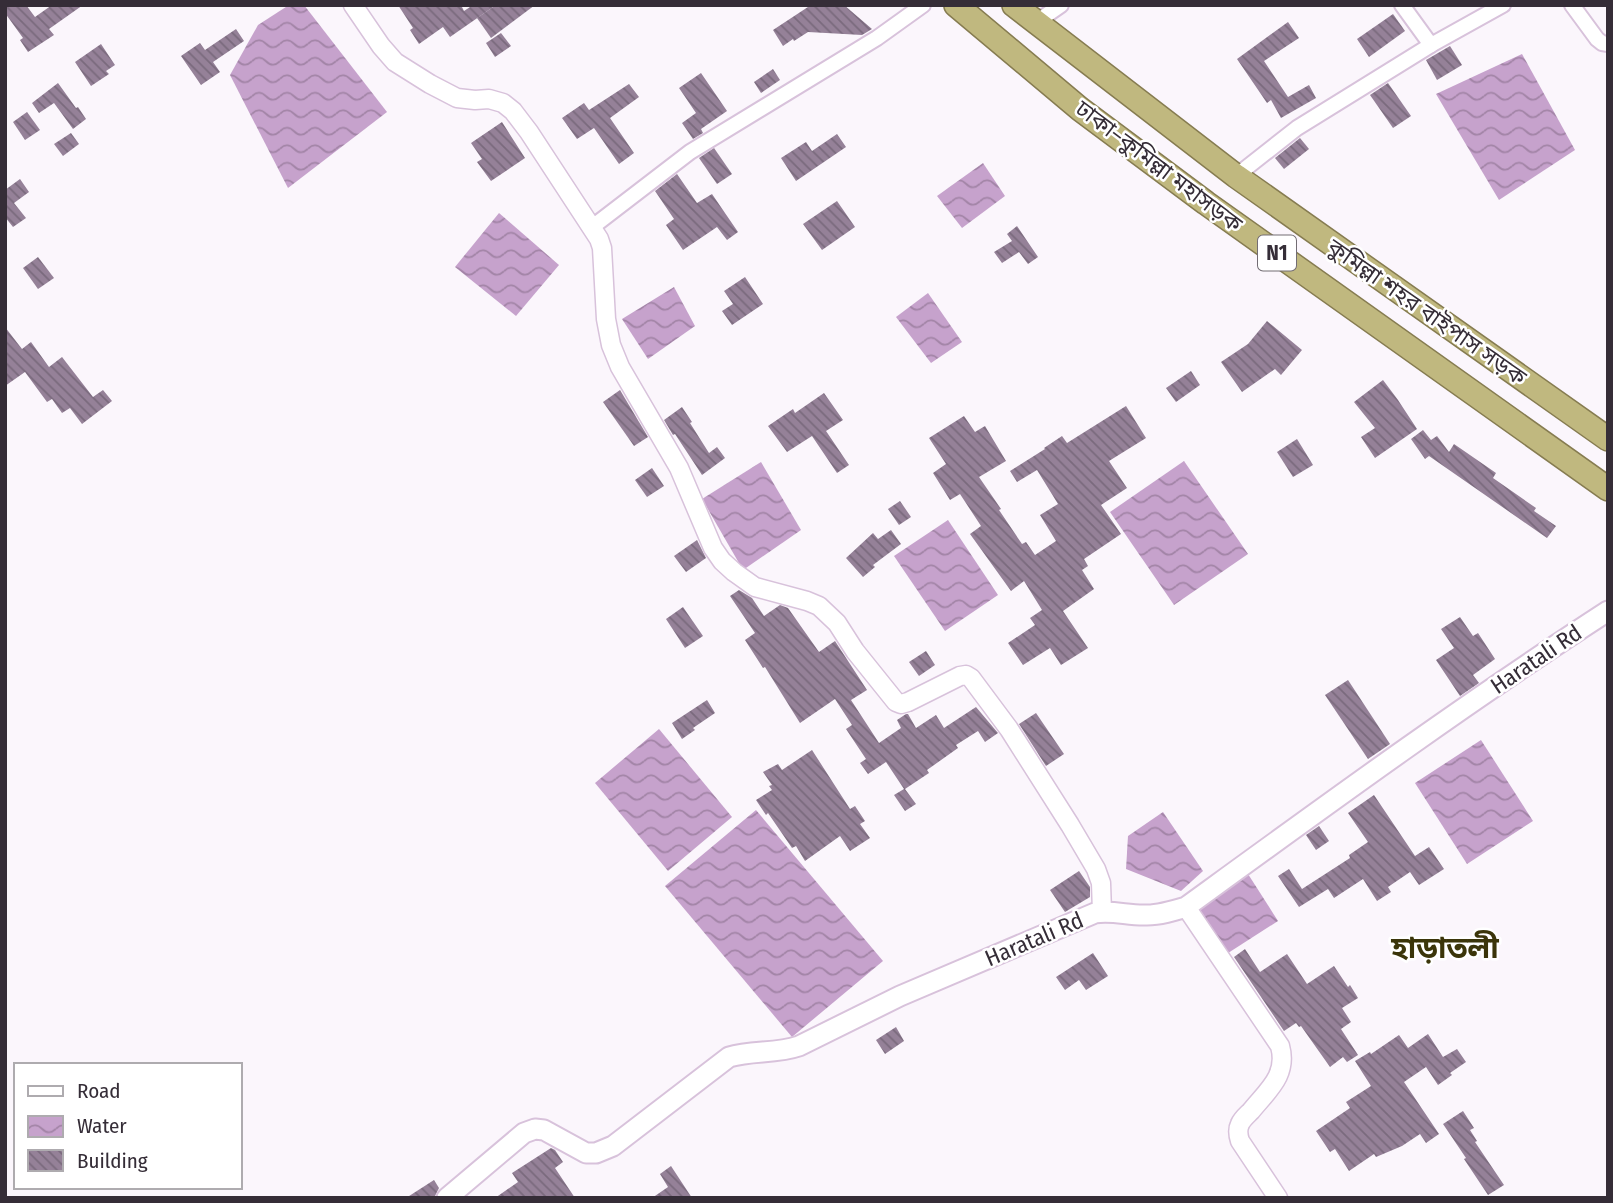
<svg xmlns="http://www.w3.org/2000/svg" width="1613" height="1203" font-family="'Fira Sans Condensed','Noto Sans Bengali',sans-serif">
<style>
.water{fill:url(#water-waves)}
.building{fill:url(#building-back-hatch)}
.lines{fill:none;stroke-linecap:round;stroke-linejoin:round}
.minor-casing{stroke:#d8c2db;stroke-width:18}
.tertiary-casing{stroke:#d8c2db;stroke-width:21}
.secondary-casing{stroke:#d8c2db;stroke-width:23}
.trunk-casing{stroke:#867c51;stroke-width:26}
.minor{stroke:#fff;stroke-width:14}
.tertiary{stroke:#fff;stroke-width:18}
.secondary{stroke:#fff;stroke-width:19}
.trunk{stroke:#c0b87f;stroke-width:23}
.labels{text-anchor:middle;stroke-width:5;stroke-linejoin:round;paint-order:stroke}
.shield{fill:#fff;stroke:#726c73;stroke-width:2}
.shield-label{font-size:21px;font-weight:bold;fill:#352d37}
.street-label{font-size:23px;fill:#352d37;stroke:#fff}
.district-label{font-size:30px;font-weight:bold;fill:#3b350a;stroke:#fff}
</style>
<defs>
<pattern id="water-waves" width="16" height="10" patternUnits="userSpaceOnUse" patternTransform="scale(1.75)"><rect width="16" height="10" fill="#c6a2cc"/><path d="M0 5q4-4 8 0t8 0" fill="none" stroke="#a284a6"/></pattern>
<pattern id="building-back-hatch" width="6" height="6" patternUnits="userSpaceOnUse" patternTransform="scale(1.75)"><rect width="6" height="6" fill="#958198"/><path d="M-1 5l2 2M0 0l6 6M5-1l2 2" fill="none" stroke="#7a6a7d"/></pattern>
</defs>
<rect width="100%" height="100%" fill="#fbf6fc"/>
<!-- water -->
<g class="water">
<polygon points="289,5 304,5 387,112 288,188 230,75 258,25"/>
<polygon points="1522,54 1575,150 1499,200 1436,94"/>
<polygon points="983,163 1005,196 962,228 937,196"/>
<polygon points="499,213 559,265 516,316 455,267"/>
<polygon points="674,287 695,326 648,359 622,319"/>
<polygon points="928,293 962,342 931,363 896,317"/>
<polygon points="1184,461 1248,554 1174,605 1110,512"/>
<polygon points="761,462 801,530 743,570 702,499"/>
<polygon points="948,520 998,595 945,631 894,556"/>
<polygon points="659,729 732,817 668,871 595,783"/>
<polygon points="1481,740 1533,821 1467,864 1415,783"/>
<polygon points="756,810 883,961 792,1037 665,886"/>
<polygon points="1163,812 1203,871 1181,891 1126,869 1128,836"/>
<polygon points="1248,874 1278,921 1225,955 1195,909"/>
</g>
<!-- building -->
<g class="building">
<polygon points="5,5 26,5 35,17 52,5 83,5 49,29 54,35 28,52 20,40 23,38 5,13"/>
<polygon points="398,5 461,5 464,11 473,5 496,5 450,37 443,27 419,44 410,30 413,28"/>
<polygon points="496,5 535,5 491,38 477,18"/>
<polygon points="811,5 844,5 872,29 862,35 808,32 794,41 793,39 783,46 773,30"/>
<polygon points="1393,14 1405,31 1369,57 1357,39"/>
<polygon points="1288,22 1299,38 1264,61 1288,97 1309,85 1316,98 1281,118 1271,100 1267,103 1237,59"/>
<polygon points="236,29 244,41 213,62 220,72 201,85 181,56 200,43 205,50"/>
<polygon points="501,33 511,46 495,57 486,43"/>
<polygon points="101,44 115,65 106,71 109,74 91,86 75,62"/>
<polygon points="1450,46 1462,65 1437,80 1426,60"/>
<polygon points="773,69 780,80 761,93 754,82"/>
<polygon points="701,73 727,111 701,129 703,133 693,139 682,123 696,113 679,88"/>
<polygon points="58,83 76,108 78,107 86,119 73,129 54,103 39,113 32,103"/>
<polygon points="1388,83 1411,116 1393,128 1370,95"/>
<polygon points="629,84 639,97 610,118 634,153 619,164 594,128 577,139 562,118 584,103 589,110"/>
<polygon points="27,112 40,130 25,140 13,122"/>
<polygon points="502,122 525,158 491,181 477,162 482,159 471,143"/>
<polygon points="71,133 79,144 63,156 54,144"/>
<polygon points="837,134 846,147 796,181 781,158 806,142 812,151"/>
<polygon points="1300,138 1309,149 1284,169 1275,158"/>
<polygon points="714,148 732,174 717,184 699,158"/>
<polygon points="677,174 697,203 712,194 738,232 727,240 717,227 683,250 666,225 674,219 655,191"/>
<polygon points="20,179 29,192 14,203 26,218 13,227 5,217 5,190"/>
<polygon points="837,201 855,227 822,250 803,224"/>
<polygon points="1017,226 1038,257 1028,264 1019,252 1002,263 994,252 1012,241 1007,234"/>
<polygon points="38,257 54,278 38,289 23,268"/>
<polygon points="745,277 763,304 732,325 722,311 733,304 724,291"/>
<polygon points="1267,321 1302,350 1281,375 1275,369 1242,392 1221,362 1248,344"/>
<polygon points="5,327 22,349 31,342 49,367 62,357 93,397 103,390 112,401 82,424 70,408 62,413 52,399 47,402 25,372 5,386"/>
<polygon points="1191,371 1200,385 1176,402 1166,388"/>
<polygon points="1383,380 1398,400 1417,429 1375,458 1361,437 1375,428 1354,402"/>
<polygon points="620,390 648,437 634,446 603,402"/>
<polygon points="824,393 843,420 826,431 849,465 837,473 812,436 787,452 768,426 793,409 795,413"/>
<polygon points="1126,406 1146,438 1109,461 1127,488 1101,505 1121,534 1084,559 1088,566 1082,570 1094,589 1063,611 1088,648 1061,665 1050,648 1023,665 1008,643 1035,625 1030,618 1042,610 1024,581 1011,591 970,534 981,526 960,494 950,500 933,473 946,464 929,438 964,416 975,432 985,426 1006,461 979,477 1001,509 999,510 1022,544 1026,542 1035,555 1056,541 1040,515 1058,504 1037,470 1017,482 1010,471 1045,449 1044,448 1062,436 1067,443"/>
<polygon points="682,407 692,422 690,423 709,453 717,447 725,458 702,475 675,434 673,435 664,420"/>
<polygon points="1423,430 1431,440 1437,436 1449,452 1454,444 1496,473 1493,478 1536,508 1534,511 1556,526 1547,538 1429,456 1425,459 1411,439"/>
<polygon points="1297,439 1313,465 1293,477 1277,452"/>
<polygon points="652,468 664,486 647,497 635,480"/>
<polygon points="900,501 911,517 899,525 888,509"/>
<polygon points="891,530 901,544 873,565 875,567 863,577 846,558 873,533 878,539"/>
<polygon points="697,540 706,558 686,572 674,556"/>
<polygon points="739,590 752,598 764,616 780,605 788,608 819,652 835,641 867,690 851,700 879,743 901,728 897,720 906,714 908,714 916,728 936,715 944,728 976,707 998,733 985,742 978,731 956,745 958,748 927,770 929,773 905,789 916,804 905,811 894,795 904,789 886,762 868,774 860,763 866,759 846,729 852,725 835,699 800,723 765,667 763,668 745,640 755,633 730,596"/>
<polygon points="683,607 703,636 685,648 666,619"/>
<polygon points="1460,617 1473,636 1478,633 1495,659 1473,675 1479,683 1460,696 1436,660 1454,648 1441,629"/>
<polygon points="926,651 935,665 919,676 909,662"/>
<polygon points="1348,680 1390,744 1368,759 1325,695"/>
<polygon points="707,700 715,713 693,728 695,730 682,739 672,723"/>
<polygon points="1036,713 1064,754 1046,766 1019,724"/>
<polygon points="812,750 850,809 855,806 865,821 860,824 870,838 850,851 840,836 805,861 796,846 792,848 768,813 766,815 756,800 772,790 769,786 772,785 763,772 778,764 782,770"/>
<polygon points="1374,795 1415,856 1429,847 1444,869 1419,885 1410,872 1388,887 1391,892 1377,901 1363,879 1334,898 1328,889 1299,907 1278,876 1289,869 1302,889 1350,858 1349,855 1368,842 1348,813"/>
<polygon points="1319,826 1329,841 1316,850 1306,835"/>
<polygon points="1079,871 1090,887 1090,897 1065,912 1050,890"/>
<polygon points="1245,949 1260,972 1287,954 1307,984 1334,966 1348,987 1350,985 1358,998 1342,1008 1351,1022 1341,1029 1358,1055 1347,1062 1343,1057 1330,1067 1301,1026 1299,1027 1296,1023 1284,1031 1234,957"/>
<polygon points="1093,953 1108,976 1086,990 1079,980 1065,990 1056,977"/>
<polygon points="896,1027 904,1041 885,1054 876,1040"/>
<polygon points="1428,1034 1443,1057 1457,1049 1466,1062 1450,1073 1452,1075 1438,1085 1426,1067 1404,1082 1439,1134 1426,1143 1420,1134 1402,1146 1376,1157 1374,1154 1349,1171 1335,1149 1330,1152 1316,1131 1350,1108 1346,1102 1371,1086 1355,1061 1370,1052 1371,1054 1399,1035 1408,1048"/>
<polygon points="1463,1111 1474,1128 1470,1130 1477,1141 1475,1142 1504,1185 1488,1195 1464,1159 1466,1158 1443,1124"/>
<polygon points="551,1148 555,1150 563,1162 555,1168 575,1198 495,1198 518,1182 512,1173"/>
<polygon points="671,1166 692,1198 652,1198 668,1187 660,1174"/>
<polygon points="434,1180 439,1188 434,1198 406,1198"/>
</g>
<g class="lines">
<defs>
<g id="minor">
<polyline points="1402,5 1431,45"/>
<polyline points="1572,5 1597,39 1602,43 1608,44"/>
<polyline points="1035,23 1061,5"/>
<polyline points="1236,176 1297,128 1431,45 1503,5"/>
<polyline points="591,228 690,152 877,38 923,5"/>
</g>
<g id="tertiary">
<polyline points="353,5 381,46 395,62 430,84 457,98 475,100 489,99 503,103 513,111 529,132 599,239 602,248 606,319 611,345 620,367 679,468 713,548 722,561 734,572 755,587 807,601 819,606 837,623 855,651 896,702 901,704 908,702 960,676 966,675 971,678 1009,729 1070,825 1096,869 1101,883 1102,912"/>
<path d="M1186 907 1280 1046C1288 1075 1268 1090 1251 1111 1247 1115 1242 1119 1240 1124 1237 1130 1238 1135 1240 1141L1278 1198"/>
</g>
<path id="secondary" d="M447 1198 524 1133 535 1129 544 1130 586 1153H596L613 1146 729 1057C752 1050 776 1054 799 1046L900 996 1095 913C1113 910 1129 916 1147 915 1160 915 1173 911 1186 907 1325 806 1463 705 1608 611"/>
<g id="trunk">
<polyline points="956,5 1080,109 1206,203 1608,489"/>
<polyline points="1014,5 1236,176 1608,439"/>
</g>
</defs>
<!-- minor casing -->
<use href="#minor" class="minor-casing"/>
<!-- tertiary casing -->
<use href="#tertiary" class="tertiary-casing"/>
<!-- secondary casing -->
<use href="#secondary" class="secondary-casing"/>
<!-- trunk casing -->
<use href="#trunk" class="trunk-casing"/>
<!-- minor -->
<use href="#minor" class="minor"/>
<!-- tertiary -->
<use href="#tertiary" class="tertiary"/>
<!-- secondary -->
<use href="#secondary" class="secondary"/>
<!-- trunk -->
<use href="#trunk" class="trunk"/>
</g>
<g class="labels">
<!-- shield labels -->
<rect class="shield" x="1258" y="235.5" width="38" height="35" rx="5"/>
<g class="shield-label">
<text x="1277" y="260">N1</text>
</g>
<!-- street labels -->
<g class="street-label">
<text transform="translate(1159 166) rotate(37)" y="8">ঢাকা–কুমিল্লা মহাসড়ক</text>
<text transform="translate(1427 312) rotate(35)" y="8">কুমিল্লা শহর বাইপাস সড়ক</text>
<text transform="translate(1536 659) rotate(-34)" y="8">Haratali Rd</text>
<text transform="translate(1034 939) rotate(-23)" y="8">Haratali Rd</text>
</g>
<!-- district labels -->
<g class="district-label">
<text x="1445" y="958">হাড়াতলী</text>
</g>
</g>
<!-- border -->
<rect width="1613" height="1203" fill="none" stroke="#352d37" stroke-width="14"/>
<!-- legend -->
<rect x="14" y="1063" width="228" height="126" fill="#ffffff" stroke="#aeabaf" stroke-width="2"/>
<rect x="28" y="1086" width="35" height="10" fill="#ffffff" stroke="#aeabaf" stroke-width="2"/>
<text x="77" y="1098" font-size="21" fill="#352d37">Road</text>
<rect x="28" y="1116" width="35" height="21" fill="url(#water-waves)" stroke="#aeabaf" stroke-width="2"/>
<text x="77" y="1133" font-size="21" fill="#352d37">Water</text>
<rect x="28" y="1150" width="35" height="21" fill="url(#building-back-hatch)" stroke="#aeabaf" stroke-width="2"/>
<text x="77" y="1168" font-size="21" fill="#352d37">Building</text>
</svg>
